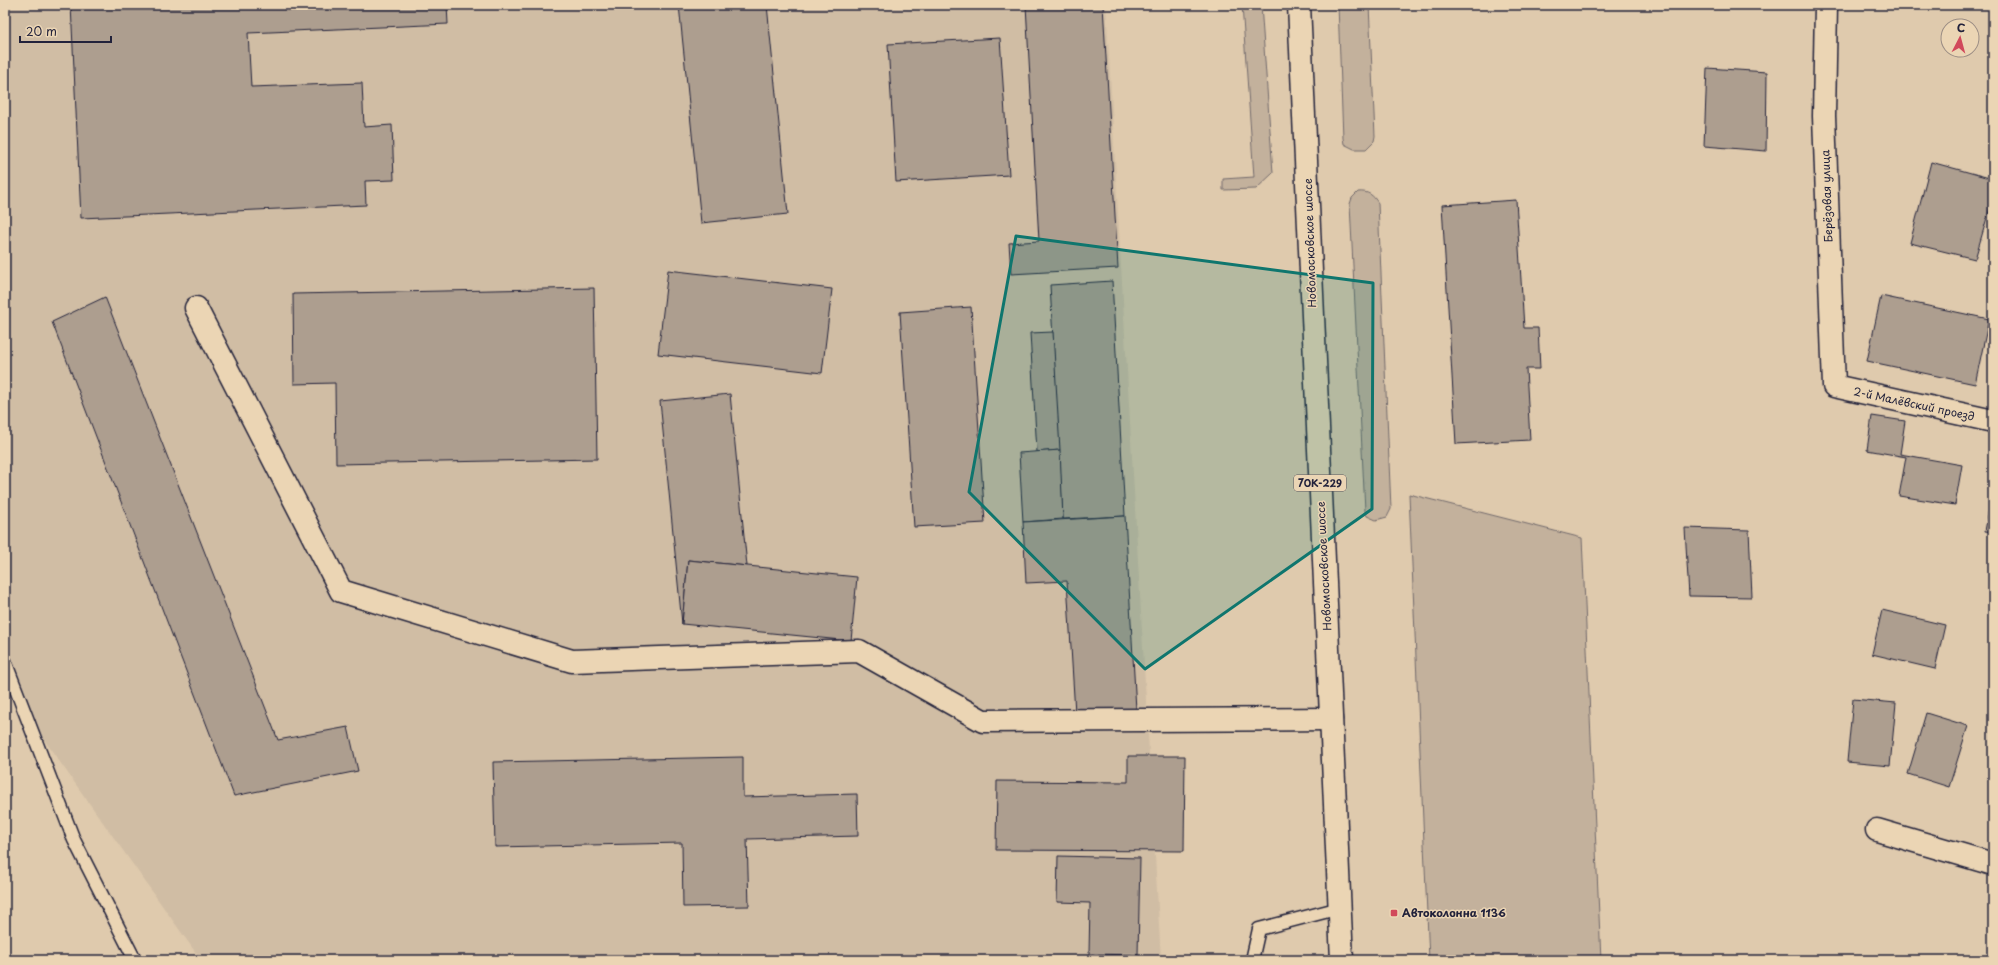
<svg xmlns="http://www.w3.org/2000/svg" width="1998" height="965" font-family="'Playpen Sans',sans-serif">
<style>
.built{fill:#d0bda4}
.green{fill:#c3b19c;stroke:#726a6c}
.building{fill:#ad9e8f;stroke:#22223b}
.lines{fill:none;stroke-linecap:round;stroke-linejoin:round}
.service-casing{stroke:#22223b;stroke-width:15}
.minor-casing{stroke:#22223b;stroke-width:25}
.primary-casing{stroke:#22223b;stroke-width:25}
.service{stroke:#ebd5b4;stroke-width:12}
.minor{stroke:#ebd5b4;stroke-width:22}
.primary{stroke:#ebd5b4;stroke-width:22}
.marked{fill:#0f766e;fill-opacity:0.2;stroke:#0f766e;stroke-width:3;stroke-linejoin:round}
.poi-dot{fill:#d1495b;stroke:#ebd5b4;stroke-width:1.5}
.labels{text-anchor:middle;stroke-width:3;stroke-linejoin:round;paint-order:stroke}
.shield{fill:#ebd5b4;stroke:#5e585f;stroke-width:1}
.shield-label{font-size:10px;font-weight:bold;fill:#22223b}
.street-label{font-size:11px;fill:#22223b;stroke:#ebd5b4}
.poi-label{font-size:11px;font-weight:bold;fill:#22223b;stroke:#ebd5b4;text-anchor:start}
</style>
<rect width="100%" height="100%" fill="#dfcaad"/>
<filter id="ink" filterUnits="userSpaceOnUse"><feTurbulence type="fractalNoise" baseFrequency=".025" numOctaves="2"/><feDisplacementMap in="SourceGraphic" scale="8" xChannelSelector="R" yChannelSelector="G"/><feConvolveMatrix kernelMatrix="1 2 1 2 8 2 1 2 1" color-interpolation-filters="sRGB"/></filter>
<g filter="url(#ink)">
<!-- built -->
<polygon class="built" points="5,5 1106,5 1161,960 201,960 5,685"/>
<!-- green -->
<g class="green">
<polygon points="1242,5 1261,5 1273,173 1256,189 1223,190 1223,179 1254,177"/>
<polygon points="1338,5 1369,5 1375,136 1374,141 1366,149 1354,149 1344,144 1343,138"/>
<path d="M1358 192C1368 191 1373 195 1378 203L1391 509 1387 517 1376 520 1367 516 1365 511 1350 204 1352 198Z"/>
<polygon points="1409,494 1582,538 1601,960 1429,960"/>
</g>
<!-- building -->
<g class="building">
<polygon points="71,5 447,5 448,24 248,33 251,87 362,83 364,127 392,125 394,180 365,181 366,205 81,218"/>
<polygon points="679,5 767,5 788,214 701,223"/>
<polygon points="1026,5 1103,5 1118,268 1011,274 1009,243 1039,241"/>
<polygon points="1000,38 1009,175 896,182 888,44"/>
<polygon points="1707,68 1767,72 1766,151 1704,146"/>
<polygon points="1931,162 1993,179 1993,197 1975,259 1910,243"/>
<polygon points="1516,200 1524,328 1538,328 1540,369 1526,369 1530,440 1456,444 1442,205"/>
<polygon points="668,270 832,289 822,373 658,354"/>
<polygon points="1112,281 1125,516 1063,519 1050,285"/>
<polygon points="594,288 597,459 336,464 335,383 294,384 293,294"/>
<polygon points="1881,296 1989,319 1975,384 1867,361"/>
<polygon points="105,297 278,740 348,727 358,771 234,796 52,322"/>
<polygon points="971,307 985,523 914,527 900,312"/>
<polygon points="1053,332 1060,450 1037,452 1030,333"/>
<polygon points="730,394 747,566 688,560 682,624 660,401"/>
<polygon points="1872,416 1905,421 1900,454 1962,465 1955,505 1899,496 1906,457 1867,450"/>
<polygon points="1060,450 1063,519 1023,522 1019,453"/>
<polygon points="1993,487 1993,532 1985,531"/>
<polygon points="1125,516 1136,710 1075,713 1067,581 1026,583 1023,522"/>
<polygon points="1685,528 1749,530 1752,597 1689,596"/>
<polygon points="688,560 857,577 851,641 682,624"/>
<polygon points="1882,610 1945,625 1935,669 1872,654"/>
<polygon points="1853,699 1896,703 1890,766 1847,762"/>
<polygon points="1926,713 1968,726 1949,787 1908,774"/>
<polygon points="1128,756 1185,756 1184,851 996,850 997,781 1128,782"/>
<polygon points="743,757 743,797 857,794 858,836 747,839 749,906 683,907 682,843 495,847 493,762"/>
<polygon points="1058,856 1140,858 1138,955 1089,954 1090,903 1057,902"/>
</g>
<g class="lines">
<defs>
<g id="service">
<polyline points="5,661 74,840 135,960"/>
<polyline points="1252,960 1259,929 1340,908"/>
</g>
<g id="minor">
<polyline points="1826,5 1824,116 1834,386 1993,421"/>
<polyline points="196,308 341,591 572,661 859,651 983,721 1331,719"/>
<polyline points="1877,830 1993,864"/>
</g>
<polyline id="primary" points="1299,5 1342,960"/>
</defs>
<!-- service casing -->
<use href="#service" class="service-casing"/>
<!-- minor casing -->
<use href="#minor" class="minor-casing"/>
<!-- primary casing -->
<use href="#primary" class="primary-casing"/>
<!-- service -->
<use href="#service" class="service"/>
<!-- minor -->
<use href="#minor" class="minor"/>
<!-- primary -->
<use href="#primary" class="primary"/>
</g>
</g>
<!-- marked area -->
<path class="marked" d="M1016 236 1373 283 1372 509 1145 669 969 492Z"/>
<!-- markers -->
<rect class="poi-dot" x="1390" y="909" width="8" height="8" rx="2"/>
<g class="labels">
<!-- shield labels -->
<rect class="shield" x="1294" y="475" width="52" height="16" rx="3"/>
<g class="shield-label">
<text x="1320" y="487">70К-229</text>
</g>
<!-- street labels -->
<g class="street-label">
<text transform="translate(1827 196) rotate(-92)" y="4">Берёзовая улица</text>
<text transform="translate(1310 243) rotate(-92)" y="4">Новомосковское шоссе</text>
<text transform="translate(1914 404) rotate(12)" y="4">2-й Малёвский проезд</text>
<text transform="translate(1324 566) rotate(-93)" y="4">Новомосковское шоссе</text>
</g>
<!-- poi labels -->
<g class="poi-label">
<text x="1402" y="917">Автоколонна 1136</text>
</g>
</g>
<!-- margin -->
<rect width="1998" height="965" fill="none" stroke="#ebd5b4" stroke-width="20"/>
<rect x="10" y="10" width="1978" height="945" fill="none" stroke="#22223b" stroke-width="1.5" filter="url(#ink)"/>
<!-- north arrow -->
<g transform="translate(1960 38) rotate(6)"><circle r="19" fill="#ebd5b4" stroke="#9b8d84"/>
<path d="M0-3L7 15L0 10L-7 15Z" fill="#d1495b"/>
<text y="-6" font-size="11" font-weight="bold" text-anchor="middle" fill="#22223b">С</text>
</g>
<!-- scale -->
<path d="M20 36v6h91v-6" fill="none" stroke="#22223b" stroke-width="2"/>
<text x="26" y="36" font-size="12" fill="#22223b" stroke="#ebd5b4" stroke-width="3" paint-order="stroke">20 m</text>
</svg>
